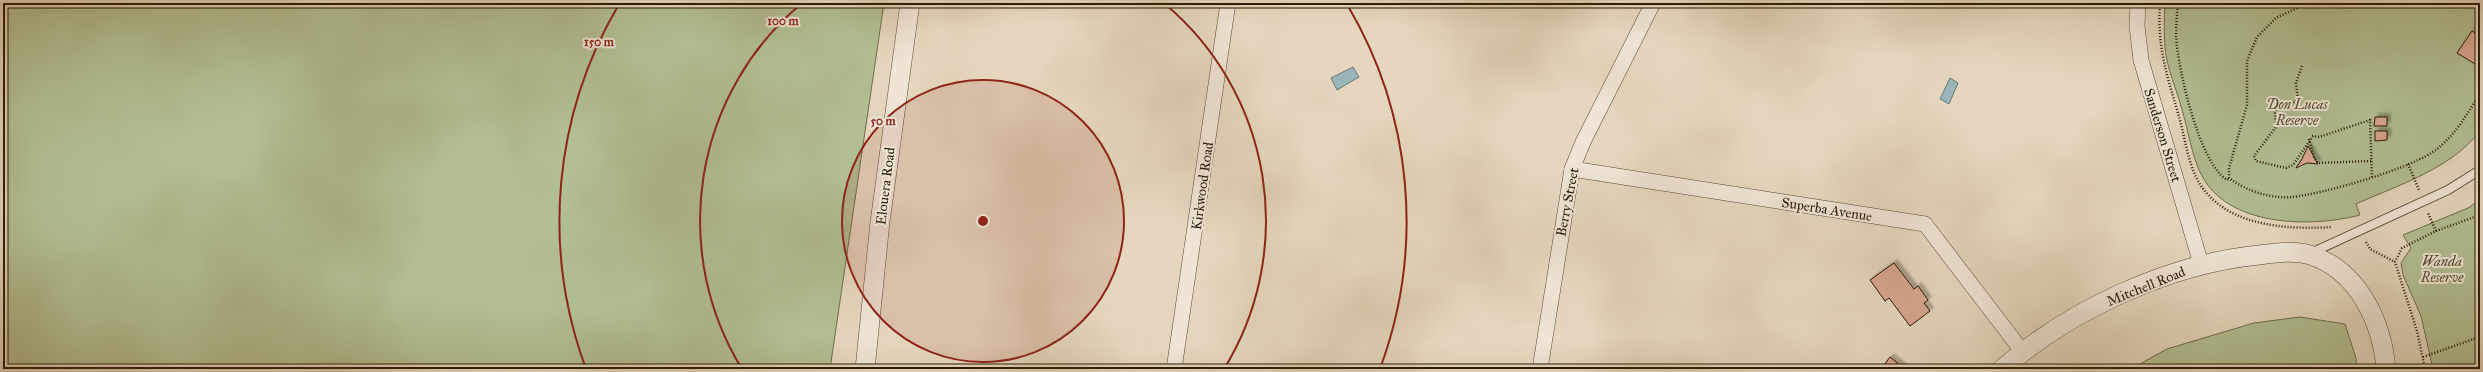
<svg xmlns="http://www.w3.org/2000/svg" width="2483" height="372" font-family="'IM FELL Great Primer',serif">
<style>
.green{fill:#b2bf94;stroke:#6e6d4c}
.water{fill:#99b7bb;stroke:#6d7971}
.building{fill:#d9a690;stroke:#2a1b03;filter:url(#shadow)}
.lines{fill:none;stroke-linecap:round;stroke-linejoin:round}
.service-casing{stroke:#594a32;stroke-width:10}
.minor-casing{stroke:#594a32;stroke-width:16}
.tertiary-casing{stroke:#594a32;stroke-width:20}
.path{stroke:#2a1b03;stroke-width:2.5;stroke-dasharray:1 2;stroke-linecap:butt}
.service{stroke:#eee5d5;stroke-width:8}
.minor{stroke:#eee5d5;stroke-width:15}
.tertiary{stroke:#eee5d5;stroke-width:19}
.ring{fill:none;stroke:#8f2418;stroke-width:2}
.labels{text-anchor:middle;stroke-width:4;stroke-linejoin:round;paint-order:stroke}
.park-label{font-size:14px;font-style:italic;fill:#534c2e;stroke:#eee5d5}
.street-label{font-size:14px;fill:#2a1b03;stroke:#eee5d5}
.centre{fill:#8f2418;stroke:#eee5d5;stroke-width:2}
.ring-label{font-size:12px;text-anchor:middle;font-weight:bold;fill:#8f2418;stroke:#eee5d5;stroke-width:4;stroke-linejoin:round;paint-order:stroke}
</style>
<defs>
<filter id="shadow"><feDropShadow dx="3.5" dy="-3.5" stdDeviation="1" flood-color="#0004"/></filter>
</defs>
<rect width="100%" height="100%" fill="#e5d7be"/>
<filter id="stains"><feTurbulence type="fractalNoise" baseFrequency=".005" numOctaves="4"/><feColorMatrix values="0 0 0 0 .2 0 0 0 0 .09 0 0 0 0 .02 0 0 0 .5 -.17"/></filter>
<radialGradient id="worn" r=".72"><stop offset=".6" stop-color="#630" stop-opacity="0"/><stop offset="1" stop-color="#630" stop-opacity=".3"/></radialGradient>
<!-- green -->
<g class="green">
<polygon points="3,3 884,3 830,369 3,369"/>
<path d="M2165 3H2480V131C2451 169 2398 185 2356 204L2360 215C2311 228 2227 227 2201 174 2192 157 2188 129 2182 110 2177 90 2167 69 2165 48 2164 34 2164 18 2165 3Z"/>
<polygon points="2480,200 2480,369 2433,369 2421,316 2403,275 2401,263 2411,248 2403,235 2468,208"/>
<polygon points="2300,317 2345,324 2356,358 2357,369 2131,369 2167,349 2254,323"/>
</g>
<!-- water -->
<g class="water">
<polygon points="1353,67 1359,77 1337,90 1331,78"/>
<polygon points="1950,78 1958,83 1949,104 1940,99"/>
</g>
<!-- building -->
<g class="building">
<polygon points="2472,31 2480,36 2480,67 2457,53"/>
<polygon points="2375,117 2387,117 2387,126 2374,126"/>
<polygon points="2375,131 2387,131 2387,140 2375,141"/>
<polygon points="2308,146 2318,164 2307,163 2296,168 2302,159"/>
<polygon points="1894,263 1914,289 1918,286 1928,300 1924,303 1930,311 1910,326 1889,298 1885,301 1870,280"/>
<polygon points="1890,357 1905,369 1881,369"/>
</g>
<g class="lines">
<defs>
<polyline id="service" points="2311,253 2448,190 2480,170"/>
<g id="minor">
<polyline points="2138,3 2137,26 2141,60 2201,264"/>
<polyline points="1572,169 1925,224 2022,351"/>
<polyline points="1174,369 1228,3"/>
<polyline points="1540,369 1572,169 1583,142 1653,3"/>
</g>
<g id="tertiary">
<polyline points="865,369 880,222 910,3"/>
<path d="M2002 369C2070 310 2168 264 2259 255 2275 253 2294 250 2310 255 2358 270 2382 322 2386 369"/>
</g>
</defs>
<!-- service casing -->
<use href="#service" class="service-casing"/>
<!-- minor casing -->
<use href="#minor" class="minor-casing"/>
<!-- tertiary casing -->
<use href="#tertiary" class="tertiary-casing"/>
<!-- path -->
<g class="path">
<path d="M2160 3C2157 46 2166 72 2178 113 2184 133 2187 158 2196 177 2220 226 2285 230 2332 227"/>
<path d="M2178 3C2177 14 2176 26 2176 36 2178 69 2199 163 2227 180L2229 178"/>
<path d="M2308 3 2276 18 2257 37 2247 61V105L2229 168V178C2246 191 2271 199 2292 197 2323 194 2414 168 2437 149 2456 134 2467 114 2480 94"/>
<polyline points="2302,66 2296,83 2298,99 2295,102 2277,107 2275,112 2276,127 2254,156 2256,161 2286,168 2293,165 2313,136 2319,137 2370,120 2372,177"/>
<polyline points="2309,139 2314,157 2318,163 2371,161"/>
<polyline points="2408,164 2419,190"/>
<polyline points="2436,231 2480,215"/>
<polyline points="2366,242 2370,249 2395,262"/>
<polyline points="2423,357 2474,339 2480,347"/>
<polyline points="2425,369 2417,331 2395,262 2402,248 2436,231 2428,213"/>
</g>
<!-- service -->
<use href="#service" class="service"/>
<!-- minor -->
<use href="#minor" class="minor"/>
<!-- tertiary -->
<use href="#tertiary" class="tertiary"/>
</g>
<!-- distance rings -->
<circle cx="983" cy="221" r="141" fill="#8f2418" fill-opacity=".12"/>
<g class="ring">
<circle cx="983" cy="221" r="141"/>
<path d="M742 369A283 283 0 0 1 801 4M1165 4A283 283 0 0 1 1224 369"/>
<path d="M585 366A424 424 0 0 1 618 6M1348 6A424 424 0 0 1 1381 366"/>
</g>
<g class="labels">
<!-- park labels -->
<g class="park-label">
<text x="2297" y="109">Don Lucas<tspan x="2297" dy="16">Reserve</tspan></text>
<text x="2442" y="266">Wanda<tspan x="2442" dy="16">Reserve</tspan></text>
</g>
<!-- street labels -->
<g class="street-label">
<text transform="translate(2163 135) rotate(73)" y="5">Sanderson Street</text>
<text transform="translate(885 186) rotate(-83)" y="5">Elouera Road</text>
<text transform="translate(1202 186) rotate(-82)" y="5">Kirkwood Road</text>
<text transform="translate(1567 202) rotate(-79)" y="5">Berry Street</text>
<text transform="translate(1827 209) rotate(9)" y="5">Superba Avenue</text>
<text transform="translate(2146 286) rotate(-22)" y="5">Mitchell Road</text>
</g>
</g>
<circle cx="983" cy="221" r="6" class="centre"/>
<g class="ring-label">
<text x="783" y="25">100 m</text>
<text x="599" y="46">150 m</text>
<text x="883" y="125">50 m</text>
</g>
<!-- margin -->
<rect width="2483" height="372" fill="none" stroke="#e5d7be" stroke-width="16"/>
<rect x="4" y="4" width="2475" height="364" fill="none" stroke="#2a1b03" stroke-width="2"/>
<rect x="8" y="8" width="2467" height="356" fill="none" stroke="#2a1b03"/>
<rect width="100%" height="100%" filter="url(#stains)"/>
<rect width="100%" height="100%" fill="url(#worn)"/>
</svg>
